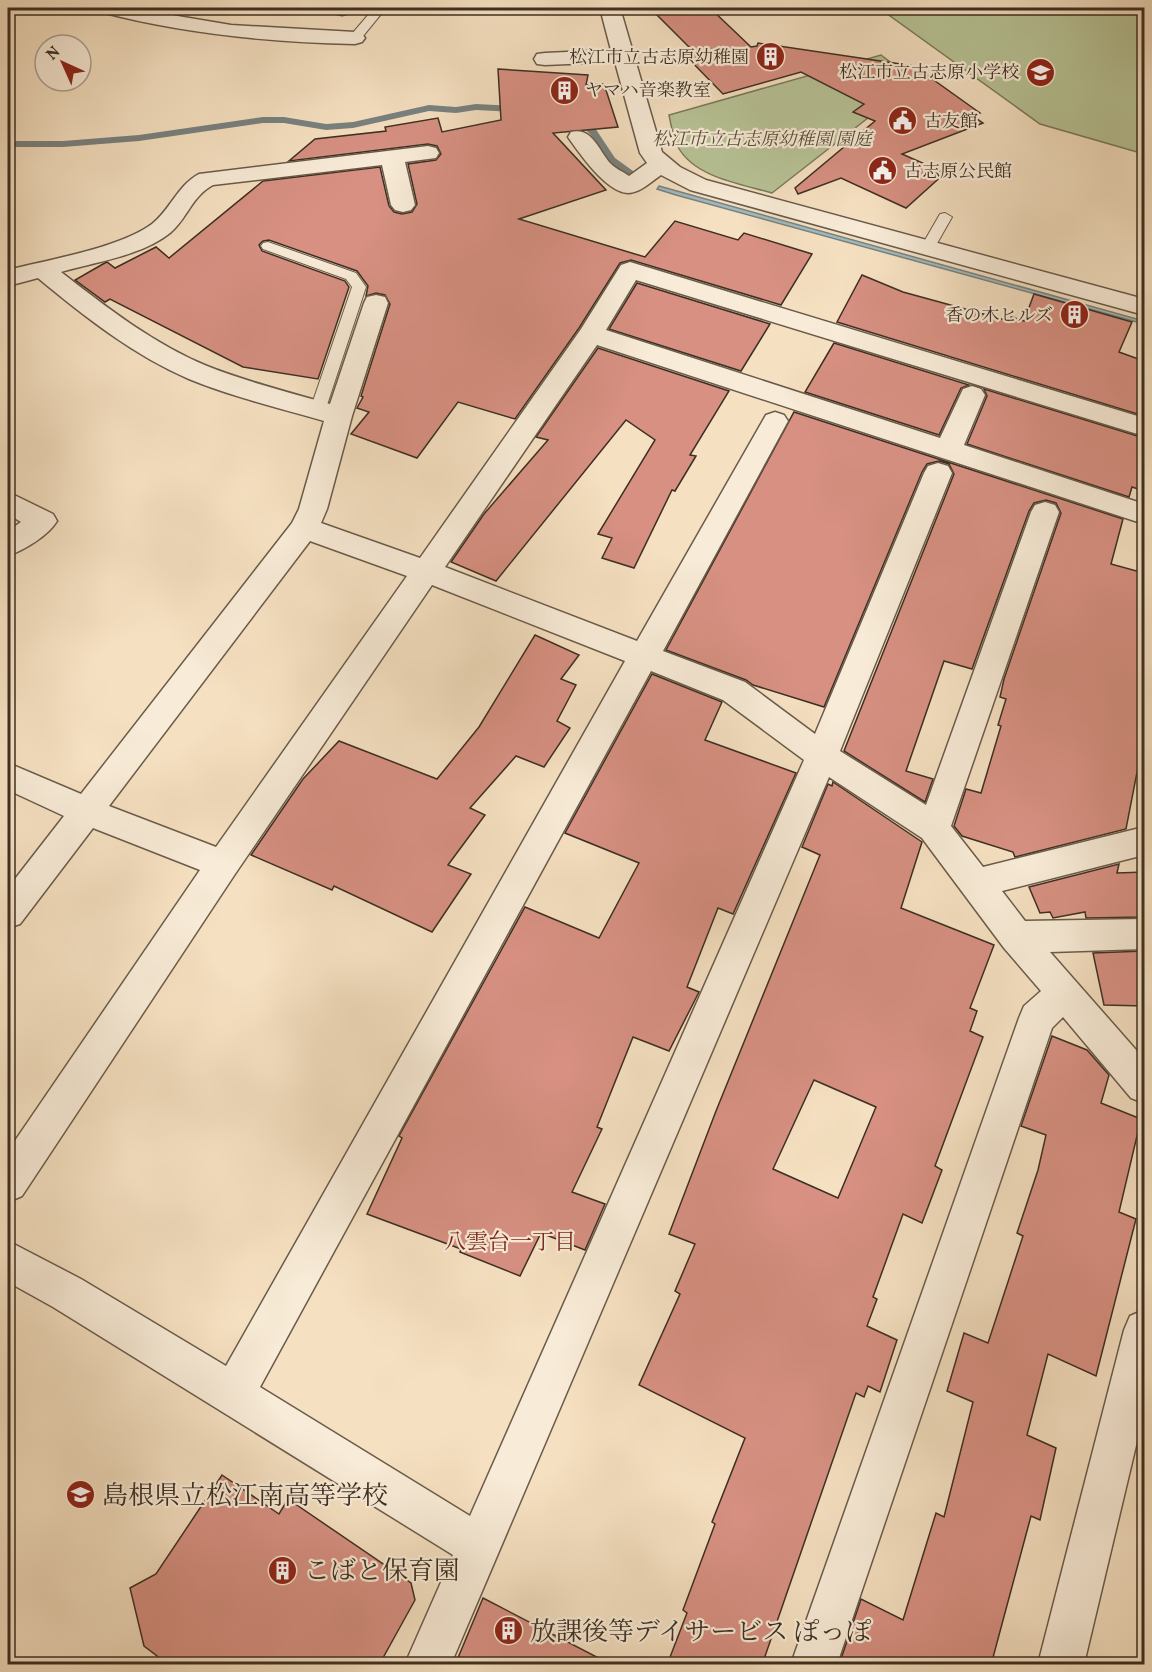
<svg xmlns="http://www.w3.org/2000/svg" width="1152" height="1672" font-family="Vollkorn,'Noto Serif JP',serif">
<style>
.green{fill:#b7c396;stroke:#7a795c;stroke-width:1.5}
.water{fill:#a2babe;stroke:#798280;stroke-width:1.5}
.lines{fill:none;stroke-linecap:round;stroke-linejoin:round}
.stream{fill:#798280;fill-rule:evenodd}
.building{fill:#d79082;stroke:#3c2f23;stroke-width:1.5;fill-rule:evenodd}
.lane-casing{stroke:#6a5b4a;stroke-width:2}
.street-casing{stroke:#6a5b4a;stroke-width:3}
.lane{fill:#f8ebd7;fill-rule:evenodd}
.street{fill:#f8ebd7;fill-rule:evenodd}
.labels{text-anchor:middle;stroke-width:4.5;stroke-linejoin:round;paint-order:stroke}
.far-poi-label{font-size:18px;fill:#3c2f23;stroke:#f8ebd7;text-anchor:end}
.far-park-label{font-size:18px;font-style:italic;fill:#554d3a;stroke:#f8ebd7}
.neighbourhood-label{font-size:22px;fill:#7a1f14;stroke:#f8ebd7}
.near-poi-label{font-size:26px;fill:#3c2f23;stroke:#f8ebd7;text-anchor:start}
</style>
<rect width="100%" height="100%" fill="#f5e0c1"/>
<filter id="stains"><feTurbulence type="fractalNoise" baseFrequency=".00333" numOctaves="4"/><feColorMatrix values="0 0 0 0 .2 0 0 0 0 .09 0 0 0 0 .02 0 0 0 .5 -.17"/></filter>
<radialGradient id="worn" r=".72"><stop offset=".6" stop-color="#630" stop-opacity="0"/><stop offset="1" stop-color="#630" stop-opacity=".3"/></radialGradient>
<!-- green -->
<g class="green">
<polygon points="879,8 1144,8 1144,154 1040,124"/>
<path d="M881 55 902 71 919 78 772 193C742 184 695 178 678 147 673 138 671 125 669 115Z"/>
</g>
<!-- water -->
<polygon class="water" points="659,186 1144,321 1144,324 676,195 657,189"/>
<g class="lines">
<!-- stream -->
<g class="stream">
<polygon points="476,104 517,106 522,109 517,112 476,110 456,113 429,111 353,128 326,130 284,123 263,123 139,141 63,147 8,147 8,141 63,141 139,135 263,117 284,117 326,124 353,122 429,105 456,107"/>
<path d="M576 118 595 128 615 158 633 171V175C611 177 602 146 589 133 585 129 578 126 573 123L571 121Z"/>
</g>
</g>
<!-- building -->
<g class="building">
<polygon points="650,8 710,8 751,47 757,46 758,43 914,66 980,113 973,116 983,123 902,154 945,173 906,208 841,178 798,194 795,188 875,121 853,112 864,104 801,72 723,94 684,54 694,52"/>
<polygon points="498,69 588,75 586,85 604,84 618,127 553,133 606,190 519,219 645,257 675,221 738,240 744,233 812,254 781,305 631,260 620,263 579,328 515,419 458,402 417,458 351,434 369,412 357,408 363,397 361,396 390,304 385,295 376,293 366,296 368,286 357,271 269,240 263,241 259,245 262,251 345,281 349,287 318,379 243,367 110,299 105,302 75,280 103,264 107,262 115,268 156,247 169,258 263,181 380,167 389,206 394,212 402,214 412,212 417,204 408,164 436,160 441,154 437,146 428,144 289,161 315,139 386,131 385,127 438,118 442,132 501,120"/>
<polygon points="862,275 903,292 1009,321 1011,317 1024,321 1034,294 1132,322 1119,352 1144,361 1144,416 837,322"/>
<polygon points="637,283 770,324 741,371 609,329"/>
<polygon points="834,343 969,385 961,388 939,435 805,392"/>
<polygon points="598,348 729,391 690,455 696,456 675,491 672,490 634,568 602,558 612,538 598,534 655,440 626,420 496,581 451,562 484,514 548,440 536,437"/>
<polygon points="984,389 1144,438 1144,491 1132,487 1129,497 967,444 987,396"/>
<polygon points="794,412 1123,519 1111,564 1144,573 1144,763 1139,762 1126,829 1015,857 1013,852 962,836 954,826 966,789 981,793 1001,726 998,725 1006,699 1000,697 1004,679 1061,513 1056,503 1046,500 1034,503 1029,511 972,669 944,661 906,771 933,779 925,802 844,751 954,474 949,464 939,461 927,464 922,472 824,707 753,685 746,680 666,650"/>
<polygon points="535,635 579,655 561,679 576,685 557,721 570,728 544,767 516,756 470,808 485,815 448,865 471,874 432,932 334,886 332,890 251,855 303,779 339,741 437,779 479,727"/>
<polygon points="652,674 722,702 705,740 796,773 733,914 718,908 687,987 699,992 669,1051 633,1037 597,1127 602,1129 572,1192 605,1204 585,1250 541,1233 520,1276 460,1252 461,1249 367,1214 402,1138 399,1136 525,907 599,938 639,863 565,833"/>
<path d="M833 782 922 842 901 908 994 945 970 1008 977 1011 970 1031 983 1037 935 1166 942 1170 922 1223 903 1214 873 1297 877 1299 867 1326 897 1340 880 1392 868 1386 864 1397 856 1393 762 1665H667L687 1613 683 1610 715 1524 712 1522 745 1438 639 1385 680 1294 675 1291 695 1244 669 1234 716 1111 820 855 802 847 828 784 832 786ZM814 1080 876 1107 838 1198 773 1169Z"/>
<polygon points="1119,864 1117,873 1144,872 1144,917 1086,918 1085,912 1053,918 1050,912 1040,913 1029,887"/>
<polygon points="1144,951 1144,1006 1104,1005 1093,953"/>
<polygon points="1052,1036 1087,1050 1109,1075 1101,1103 1141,1119 1119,1212 1136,1219 1096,1376 1048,1354 1027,1435 1056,1448 1040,1520 1031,1516 991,1665 839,1665 861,1599 903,1620 936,1513 944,1517 973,1402 947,1391 964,1333 988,1343 1023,1236 1017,1233 1038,1170 1046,1135 1021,1126"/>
<polygon points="222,1475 279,1514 288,1499 411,1583 415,1600 379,1665 169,1665 144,1646 130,1588 156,1574"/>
<polygon points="483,1598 612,1665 455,1665"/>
</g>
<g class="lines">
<defs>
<g id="lane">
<polygon points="374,8 386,8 359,41 351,41 349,38 351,35"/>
<polygon points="945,213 952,217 935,247 933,250 923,250 921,247 940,214"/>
<polygon points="268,242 356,273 366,287 324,414 312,414 310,410 352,287 346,279 263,249 261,246 263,243"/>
</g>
<g id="street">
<path d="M98 8H130L231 25 355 32 362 34 365 38 362 42 355 44C268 42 185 34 101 12Z"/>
<polygon points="327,8 351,8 352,9 349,13 342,15 330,12"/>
<path d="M600 8H620L662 152 680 167 706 180 1144 299V315L690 190 661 175C652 181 640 193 628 193 606 192 580 154 568 137L571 132C591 127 598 148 609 162 614 168 622 171 629 176L647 163 640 153 615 62 545 65 537 64 534 59 537 54 545 53 611 50Z"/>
<path d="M428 146 436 148 439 153 436 158 405 162 415 205 411 210 403 212 395 210 391 205 382 165 213 185C192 196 187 219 170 233 141 256 95 262 61 272 106 307 154 344 207 366 247 382 288 392 330 404L364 303 367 297 376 295 385 297 388 303 352 416 327 509 321 523 420 558 581 329 621 265 630 262 1144 418V436L636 280 606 330 940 438 963 389 972 386 981 389 985 395 964 445 1144 504V524L597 345 445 567 637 641 766 415 775 412 784 415 788 421 663 651 745 682 815 734 924 473 928 466 938 463 948 466 952 473 840 751 926 805 1031 512 1035 505 1045 502 1055 505 1059 512 951 826 983 867 1144 827V855L1002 891 1025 921 1144 919V949L1050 952 1144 1059V1103L1131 1098 1063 1017 1052 1028 837 1664H791L1019 1018 1024 1006 1041 991 1004 948 922 838 829 777 451 1664H405L453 1555 53 1307 8 1282V1241L81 1279 226 1366 625 661 432 585 235 874 22 1196 8 1202V1151L200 870 93 828 20 924 8 928V888L64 816 8 790V763L81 794 292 523 299 509 324 421C279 408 233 397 189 379 133 355 84 316 38 278L8 286V270C47 260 120 248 152 224 171 209 177 186 199 174ZM310 541 407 576 216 847 109 806ZM651 671 723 700 804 760 470 1516 260 1387Z"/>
<path d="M8 492 53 514 57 521C48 536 24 550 8 556V531L21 522 8 514Z"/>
<polygon points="1144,1310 1144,1412 1084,1664 1038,1664 1124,1330 1130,1316"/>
</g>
</defs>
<!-- lane casing -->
<use href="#lane" class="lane-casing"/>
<!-- street casing -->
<use href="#street" class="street-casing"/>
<!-- lane -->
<use href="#lane" class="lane"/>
<!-- street -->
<use href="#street" class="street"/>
</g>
<!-- icons -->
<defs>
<symbol id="building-disc" viewBox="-11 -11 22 22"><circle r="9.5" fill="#8f2418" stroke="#f8ebd7"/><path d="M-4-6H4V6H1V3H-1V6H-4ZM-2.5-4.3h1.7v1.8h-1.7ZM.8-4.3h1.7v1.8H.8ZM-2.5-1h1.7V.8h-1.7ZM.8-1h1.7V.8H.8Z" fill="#fff"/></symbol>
<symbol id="school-disc" viewBox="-11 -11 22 22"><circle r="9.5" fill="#8f2418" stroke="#f8ebd7"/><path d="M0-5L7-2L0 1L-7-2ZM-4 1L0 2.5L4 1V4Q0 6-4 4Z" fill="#fff"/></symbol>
<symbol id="civic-disc" viewBox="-11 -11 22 22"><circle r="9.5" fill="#8f2418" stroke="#f8ebd7"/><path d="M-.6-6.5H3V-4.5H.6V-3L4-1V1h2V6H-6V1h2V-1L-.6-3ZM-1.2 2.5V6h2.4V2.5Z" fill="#fff"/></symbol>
</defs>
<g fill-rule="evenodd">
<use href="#building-disc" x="754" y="40" width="33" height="33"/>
<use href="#school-disc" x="1024" y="56" width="33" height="33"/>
<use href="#building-disc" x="548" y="74" width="33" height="33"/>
<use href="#civic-disc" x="886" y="104" width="33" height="33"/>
<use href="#civic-disc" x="866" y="154" width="33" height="33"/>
<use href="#building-disc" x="1058" y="298" width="33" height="33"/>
<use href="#school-disc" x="64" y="1478" width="33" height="33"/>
<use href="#building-disc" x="266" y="1554" width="33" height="33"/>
<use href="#building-disc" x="492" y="1614" width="33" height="33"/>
</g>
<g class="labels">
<!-- far-poi labels -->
<g class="far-poi-label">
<text x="749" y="63">松江市立古志原幼稚園</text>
<text x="1019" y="78">松江市立古志原小学校</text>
<text x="585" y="96" text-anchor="start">ヤマハ音楽教室</text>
<text x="924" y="127" text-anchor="start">古友館</text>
<text x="904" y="177" text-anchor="start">古志原公民館</text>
<text x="1053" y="321">香の木ヒルズ</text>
</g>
<!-- far-park labels -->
<g class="far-park-label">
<text x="762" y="145">松江市立古志原幼稚園 園庭</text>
</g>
<!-- neighbourhood labels -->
<g class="neighbourhood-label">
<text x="510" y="1249">八雲台一丁目</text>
</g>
<!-- near-poi labels -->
<g class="near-poi-label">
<text x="102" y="1504">島根県立松江南高等学校</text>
<text x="304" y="1579">こばと保育園</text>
<text x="530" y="1640">放課後等デイサービス ぽっぽ</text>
</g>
</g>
<!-- margin -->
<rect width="1152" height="1672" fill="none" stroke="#f5e0c1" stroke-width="30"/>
<rect x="9" y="9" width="1134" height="1654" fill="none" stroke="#3c2f23" stroke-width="3"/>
<rect x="15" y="15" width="1122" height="1642" fill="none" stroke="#3c2f23" stroke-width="1.5"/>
<!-- north arrow -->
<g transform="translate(63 63) rotate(315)"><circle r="28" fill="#f8ebd7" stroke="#ada08f" stroke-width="1.5"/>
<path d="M0-4.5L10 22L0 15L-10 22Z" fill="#8f2418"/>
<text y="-9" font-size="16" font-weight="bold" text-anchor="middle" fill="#3c2f23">N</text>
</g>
<rect width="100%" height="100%" filter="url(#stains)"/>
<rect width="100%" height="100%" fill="url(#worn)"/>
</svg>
